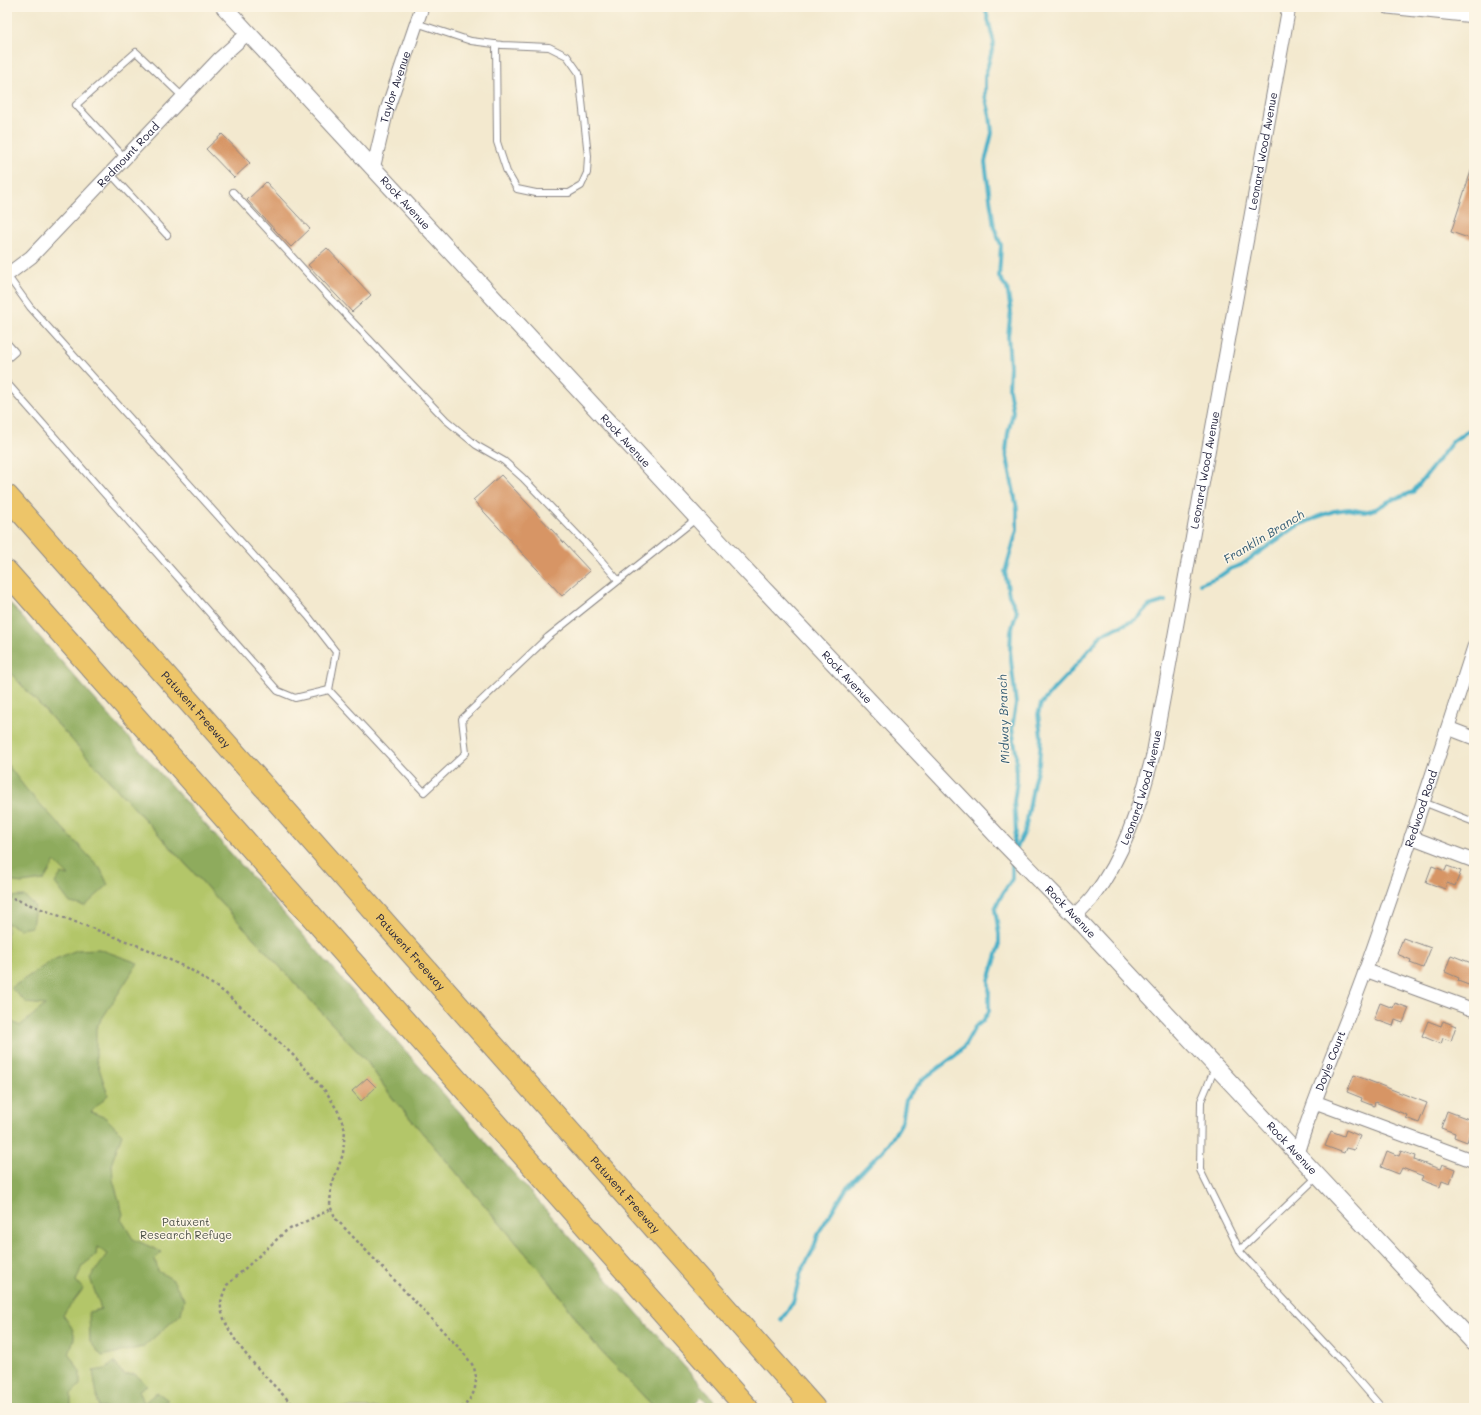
<svg xmlns="http://www.w3.org/2000/svg" width="1481" height="1415" font-family="Mali,sans-serif">
<style>
.green{fill:#b3c669;stroke:#6a7452}
.forest{fill:#8eab5d;stroke:#58664c}
.lines{fill:none;stroke-linecap:round;stroke-linejoin:round}
.stream{stroke:#49b0c8;stroke-width:4}
.building{fill:#d79565}
.service-casing{stroke:#8a8685;stroke-width:8}
.minor-casing{stroke:#8a8685;stroke-width:15}
.tertiary-casing{stroke:#8a8685;stroke-width:18}
.motorway-casing{stroke:#8a8685;stroke-width:24}
.path{stroke:#8a8685;stroke-width:2.5;stroke-dasharray:3 3;stroke-linecap:butt}
.service{stroke:#fff;stroke-width:6}
.minor{stroke:#fff;stroke-width:13}
.tertiary{stroke:#fff;stroke-width:16}
.motorway{stroke:#edc569;stroke-width:22}
.labels{text-anchor:middle;stroke-width:3;stroke-linejoin:round;paint-order:stroke}
.street-label{font-size:11px;fill:#22223b;stroke:#fcf5e5}
.park-label{font-size:11px;fill:#4e5349;stroke:#fcf5e5}
.water-label{font-size:12px;font-style:italic;fill:#325b73;stroke:#fcf5e5}
</style>
<rect width="100%" height="100%" fill="#fcf5e5"/>
<filter id="ink" filterUnits="userSpaceOnUse"><feTurbulence type="fractalNoise" baseFrequency=".025" numOctaves="2"/><feDisplacementMap in="SourceGraphic" scale="8" xChannelSelector="R" yChannelSelector="G"/><feConvolveMatrix kernelMatrix="1 2 1 2 8 2 1 2 1" color-interpolation-filters="sRGB"/></filter>
<filter id="wash" filterUnits="userSpaceOnUse"><feTurbulence type="fractalNoise" baseFrequency=".012" numOctaves="4" result="noise"/><feDisplacementMap in="SourceGraphic" scale="16" xChannelSelector="R" yChannelSelector="G"/><feGaussianBlur stdDeviation="0.9" result="paint"/><feColorMatrix in="noise" values="0 0 0 0 0 0 0 0 0 0 0 0 0 0 0 0 0 1.4 0 .05"/><feComposite in="paint" operator="in"/></filter>
<g filter="url(#wash)">
<rect width="100%" height="100%" fill="#f3e9cf"/>
<!-- green -->
<polygon class="green" points="7,669 368,1063 391,1096 550,1282 596,1346 655,1408 7,1408"/>
<!-- forest -->
<g class="forest">
<polygon points="7,600 721,1408 712,1408 702,1397 691,1408 655,1408 596,1346 550,1282 391,1096 368,1063 7,669"/>
<polygon points="7,764 26,789 100,868 108,885 85,906 70,903 55,883 61,874 69,876 55,862 44,880 22,883 7,881"/>
<polygon points="24,896 35,906 32,927 19,929 7,923 7,897"/>
<path d="M99 949 138 963 96 1028V1059L108 1095 91 1112 106 1118 122 1134 112 1162 113 1180 123 1214 121 1219 133 1239 162 1252 155 1259 158 1271 173 1280 184 1299 181 1314 143 1347 102 1356 90 1342 89 1312 101 1309 90 1278 108 1254 97 1247 96 1255 82 1266 76 1281 83 1289 63 1315C76 1333 77 1333 69 1354L80 1372V1385L71 1394V1408H7V1019L20 1026 45 1005 27 1003 11 988 53 960 77 950Z"/>
<polygon points="114,1362 124,1375 135,1374 147,1385 139,1390 144,1403 157,1392 168,1400 159,1405 160,1408 99,1408 93,1371 106,1369"/>
</g>
<g class="lines">
<!-- stream -->
<g class="stream">
<polyline points="985,7 994,43 985,76 985,95 990,115 992,133 985,162 994,227 1001,245 999,277 1007,288 1011,311 1008,335 1010,366 1009,389 1013,412 1008,433 1006,452 1017,509 1017,530 1005,572 1009,595 1017,611 1011,631 1010,651 1016,704 1012,728 1016,752 1017,781 1014,801 1016,831 1013,847"/>
<polyline points="1200,584 1220,576 1230,569 1241,565 1294,528 1317,517 1334,511 1349,509 1364,512 1376,509 1389,501 1413,492 1453,441 1466,432 1474,428"/>
<polyline points="1016,849 1025,831 1034,781 1039,763 1041,736 1038,714 1041,704 1053,690 1072,670 1102,634 1137,619 1149,606 1165,601"/>
<polyline points="781,1320 793,1303 801,1272 813,1250 819,1232 847,1187 885,1148 896,1132 902,1122 906,1099 922,1080 956,1055 965,1045 975,1027 983,1021 989,1011 989,980 999,948 999,934 995,909 1000,898 1012,879 1012,857"/>
</g>
</g>
<g id="blocks">
<!-- building -->
<g class="building">
<polygon points="222,134 250,163 234,178 206,149"/>
<polygon points="1472,168 1474,169 1474,240 1451,232"/>
<polygon points="266,182 310,229 291,247 247,200"/>
<polygon points="327,248 371,295 352,312 308,265"/>
<polygon points="501,475 590,571 562,596 473,500"/>
<polygon points="1432,866 1445,871 1447,866 1461,871 1455,886 1447,883 1445,889 1426,882"/>
<polygon points="1403,938 1431,948 1423,968 1410,963 1411,960 1397,954"/>
<polygon points="1451,955 1474,964 1474,979 1471,986 1458,981 1459,978 1445,972"/>
<polygon points="1380,1003 1393,1008 1395,1003 1409,1008 1403,1023 1395,1020 1393,1026 1374,1019"/>
<polygon points="1428,1021 1441,1026 1443,1021 1456,1026 1451,1041 1443,1038 1441,1044 1422,1036"/>
<polygon points="1354,1075 1427,1103 1419,1123 1406,1118 1407,1115 1375,1102 1374,1106 1361,1101 1362,1098 1347,1092"/>
<polygon points="367,1078 376,1087 361,1101 352,1091"/>
<polygon points="1447,1111 1474,1121 1467,1142 1454,1137 1455,1133 1441,1128"/>
<polygon points="1346,1130 1360,1136 1354,1150 1346,1148 1344,1153 1325,1146 1331,1131 1344,1136"/>
<polygon points="1387,1151 1399,1156 1401,1151 1415,1156 1414,1160 1440,1169 1442,1164 1455,1169 1450,1184 1442,1181 1440,1187 1421,1180 1423,1176 1402,1168 1399,1174 1381,1167"/>
</g>
</g>
</g>
<g filter="url(#ink)">
<use href="#blocks" fill-opacity="0" stroke="#8a8685" stroke-width="1"/>
<g class="lines">
<defs>
<g id="service">
<polyline points="416,23 471,41 502,45 549,47 567,56 579,73 588,156 587,173 581,186 569,193 536,193 517,189 507,172 497,142 496,44"/>
<polyline points="125,158 76,105 136,52 183,97"/>
<polyline points="110,173 167,235"/>
<polyline points="233,192 328,296 446,420 476,445 504,461 523,478 594,552 618,580"/>
<polyline points="7,275 30,307 308,616 336,652 329,690"/>
<polyline points="7,343 15,352 7,359"/>
<polyline points="7,383 278,691 295,698 329,690"/>
<polyline points="329,690 424,792 466,753 462,719 548,637 697,518"/>
<polyline points="1423,802 1474,822"/>
<polyline points="1215,1068 1201,1101 1200,1170 1241,1253 1345,1365 1382,1408"/>
<polyline points="1240,1250 1317,1177"/>
</g>
<g id="minor">
<polyline points="1388,7 1474,16"/>
<path id="s1" d="M373 169 387 110 422 7"/>
<path id="s2" d="M7 275 31 257 220 58 248 33"/>
<polyline points="1448,728 1474,738"/>
<polyline points="1411,837 1474,861"/>
<path id="s3" d="M1075 916C1081 910 1087 904 1092 898 1124 857 1140 805 1153 755L1289 7"/>
<polyline points="1365,970 1474,1010"/>
<polyline points="1315,1102 1474,1161"/>
<path id="s4" d="M1297 1154C1316 1090 1344 1031 1366 969 1404 862 1439 755 1474 647"/>
</g>
<g id="tertiary">
<path id="s5" d="M224 7 724 547 999 838 1075 916 1474 1343"/>
</g>
<g id="motorway">
<path id="s6" d="M7 496 814 1408"/>
<polyline points="7,572 747,1408"/>
</g>
</defs>
<!-- service casing -->
<use href="#service" class="service-casing"/>
<!-- minor casing -->
<use href="#minor" class="minor-casing"/>
<!-- tertiary casing -->
<use href="#tertiary" class="tertiary-casing"/>
<!-- motorway casing -->
<use href="#motorway" class="motorway-casing"/>
<!-- path -->
<g class="path">
<path d="M7 896 147 949 191 970 224 992 249 1014 294 1056 327 1093 339 1113 345 1130 343 1154 331 1188 330 1206 336 1219 463 1352C466 1357 472 1363 474 1368 479 1383 474 1399 461 1408"/>
<path d="M296 1408C272 1383 227 1342 221 1308 220 1300 224 1292 227 1285L286 1231 331 1209"/>
</g>
<!-- service -->
<use href="#service" class="service"/>
<!-- minor -->
<use href="#minor" class="minor"/>
<!-- tertiary -->
<use href="#tertiary" class="tertiary"/>
<!-- motorway -->
<use href="#motorway" class="motorway"/>
</g>
</g>
<g class="labels">
<!-- street labels -->
<g class="street-label">
<text dy="4" stroke="none"><textPath href="#s1" startOffset="85">Taylor Avenue</textPath></text>
<text dy="4" stroke="none"><textPath href="#s3" startOffset="795">Leonard Wood Avenue</textPath></text>
<text dy="4" stroke="none"><textPath href="#s2" startOffset="171">Redmount Road</textPath></text>
<text dy="4" stroke="none"><textPath href="#s5" startOffset="267">Rock Avenue</textPath></text>
<text dy="4" stroke="none"><textPath href="#s5" startOffset="591">Rock Avenue</textPath></text>
<text dy="4" stroke="none"><textPath href="#s3" startOffset="471">Leonard Wood Avenue</textPath></text>
<text dy="4" stroke="none"><textPath href="#s5" startOffset="915">Rock Avenue</textPath></text>
<text dy="4" stroke="none"><textPath href="#s6" startOffset="285">Patuxent Freeway</textPath></text>
<text dy="4" stroke="none"><textPath href="#s3" startOffset="147">Leonard Wood Avenue</textPath></text>
<text dy="4" stroke="none"><textPath href="#s4" startOffset="367">Redwood Road</textPath></text>
<text dy="4" stroke="none"><textPath href="#s5" startOffset="1239">Rock Avenue</textPath></text>
<text dy="4" stroke="none"><textPath href="#s6" startOffset="609">Patuxent Freeway</textPath></text>
<text dy="4" stroke="none"><textPath href="#s4" startOffset="99">Doyle Court</textPath></text>
<text dy="4" stroke="none"><textPath href="#s5" startOffset="1563">Rock Avenue</textPath></text>
<text dy="4" stroke="none"><textPath href="#s6" startOffset="933">Patuxent Freeway</textPath></text>
</g>
<!-- park labels -->
<g class="park-label">
<text x="186" y="1226">Patuxent<tspan x="186" dy="13">Research Refuge</tspan></text>
</g>
<!-- water labels -->
<g class="water-label">
<text transform="translate(1264 537) rotate(-31)" y="4">Franklin Branch</text>
<text transform="translate(1004 719) rotate(-92)" y="4">Midway Branch</text>
</g>
</g>
<!-- margin -->
<rect width="1481" height="1415" fill="none" stroke="#fcf5e5" stroke-width="24"/>
</svg>
